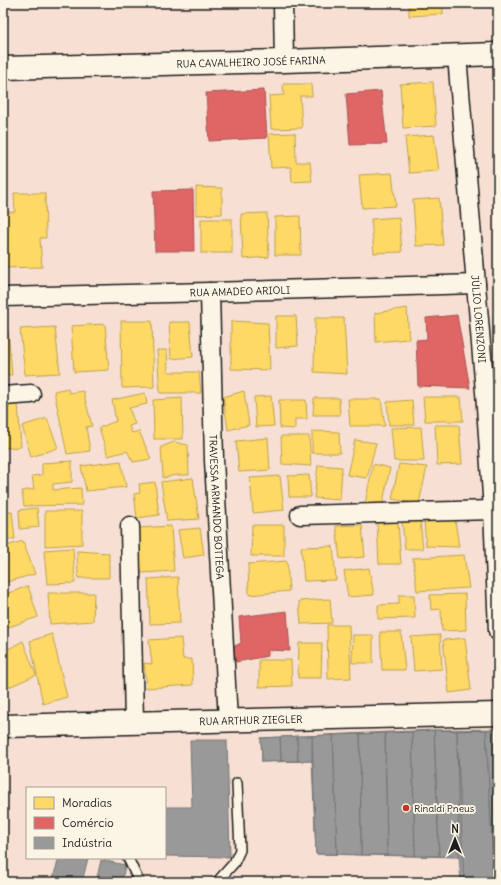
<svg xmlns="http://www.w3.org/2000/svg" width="501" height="885" font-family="Delius,sans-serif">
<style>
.homes{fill:#ffd966;stroke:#bba050}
.shops{fill:#e06666;stroke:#a55050}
.industry{fill:#999;stroke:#747474}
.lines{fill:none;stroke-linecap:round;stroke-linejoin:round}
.lane-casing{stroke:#1c1c1c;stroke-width:12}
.street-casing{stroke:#1c1c1c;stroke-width:21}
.secondary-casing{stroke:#1c1c1c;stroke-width:25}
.lane{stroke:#fcf5e5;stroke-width:9}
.street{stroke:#fcf5e5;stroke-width:18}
.secondary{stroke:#fcf5e5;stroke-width:22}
.poi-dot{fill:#c8321e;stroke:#fcf5e5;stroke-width:1.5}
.labels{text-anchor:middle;stroke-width:4;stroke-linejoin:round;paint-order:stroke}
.street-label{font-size:10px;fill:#1c1c1c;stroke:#fcf5e5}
.poi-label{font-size:10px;fill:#1c1c1c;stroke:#fcf5e5;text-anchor:start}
</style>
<rect width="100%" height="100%" fill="#f7e0d3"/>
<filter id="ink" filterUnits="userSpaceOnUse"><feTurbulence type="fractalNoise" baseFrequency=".025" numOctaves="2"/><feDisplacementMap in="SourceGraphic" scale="8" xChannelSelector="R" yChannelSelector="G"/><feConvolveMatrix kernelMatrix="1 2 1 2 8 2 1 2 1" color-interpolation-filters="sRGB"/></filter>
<g filter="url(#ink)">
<!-- homes -->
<g class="homes">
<polygon points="409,3 443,3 443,14 409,16"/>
<polygon points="433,82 436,126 403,128 400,84"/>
<polygon points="283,84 311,84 312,96 300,96 302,128 271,129 269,96 284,95"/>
<polygon points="295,133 296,162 310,162 312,181 292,182 291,167 271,168 269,134"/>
<polygon points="434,135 439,171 409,173 405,137"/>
<polygon points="392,173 396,206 362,208 359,175"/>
<polygon points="196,187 222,188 222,214 196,215"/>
<polygon points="14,193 45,193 46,238 40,238 42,267 3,268 3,212 15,212"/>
<polygon points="439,198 443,245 416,246 413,200"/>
<polygon points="267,213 269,257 243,259 241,214"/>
<polygon points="300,216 301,255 275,255 275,217"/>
<polygon points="399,217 402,252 374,253 371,219"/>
<rect x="201" y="219" width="31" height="34"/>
<polygon points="407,308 409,339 376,342 375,313"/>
<polygon points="276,316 296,316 298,346 276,348"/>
<polygon points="315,318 344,318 347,374 314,372"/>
<polygon points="121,321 152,321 154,387 122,388"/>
<polygon points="231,321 268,323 270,370 231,369"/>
<polygon points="169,322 190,322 193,357 171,359"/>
<polygon points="105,324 109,370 74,372 71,326"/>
<polygon points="55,327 60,373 25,375 20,329"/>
<polygon points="3,331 8,331 12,375 3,375"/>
<polygon points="157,350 167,350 168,372 199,372 201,393 160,393"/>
<polygon points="68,388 69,393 83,391 92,426 86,427 90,451 67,454 54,391"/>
<polygon points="244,391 249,425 228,430 223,397"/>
<polygon points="145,393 147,404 129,408 135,424 129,426 132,433 139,431 151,459 133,462 127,451 108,456 99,428 116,421 112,400"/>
<polygon points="271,396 274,426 256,427 254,397"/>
<polygon points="423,397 461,397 463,421 425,421"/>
<polygon points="182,398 183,439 154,439 153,400"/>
<polygon points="314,398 339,398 340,415 313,415"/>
<polygon points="348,399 381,399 385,426 350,426"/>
<polygon points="279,400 306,400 307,419 295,419 295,429 280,428"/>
<polygon points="412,400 414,425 389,425 387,402"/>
<polygon points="3,403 18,403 21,447 3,448"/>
<polygon points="47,418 58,448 31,457 22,426"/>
<polygon points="435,425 459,425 462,464 437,465"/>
<polygon points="421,427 424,461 394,461 391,428"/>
<polygon points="312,431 339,432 340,453 312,453"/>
<polygon points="281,436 309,436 311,466 282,464"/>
<polygon points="268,438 270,470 239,472 236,441"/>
<polygon points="355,440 376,443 367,478 347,475"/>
<polygon points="174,442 188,445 189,475 176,475 163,478 161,447"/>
<polygon points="72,461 72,482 53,484 53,490 81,488 82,505 24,506 22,491 34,489 32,476 42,475 42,463"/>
<polygon points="121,461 126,487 86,491 81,466"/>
<polygon points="373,464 390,468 382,507 365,504"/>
<polygon points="399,464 427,467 419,504 392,499"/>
<polygon points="318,465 342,467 340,500 314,498"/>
<polygon points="309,475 311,497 289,497 288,476"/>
<polygon points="280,476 284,510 253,513 250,478"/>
<polygon points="193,478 199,519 167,521 161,482"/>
<polygon points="155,482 159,515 137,518 134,494 140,493 139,484"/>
<polygon points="37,508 39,527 20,529 19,510"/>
<polygon points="45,511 82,511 82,544 45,546"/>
<polygon points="3,512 12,512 15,539 3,539"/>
<polygon points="420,520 423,549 405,549 402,522"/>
<polygon points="455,520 459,547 426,546 424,521"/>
<polygon points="398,522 401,564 379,564 377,523"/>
<polygon points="252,525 284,525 284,556 251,556"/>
<polygon points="362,525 365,557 340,559 336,526"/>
<polygon points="171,526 174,571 141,573 137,528"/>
<polygon points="200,528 204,555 183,558 178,530"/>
<polygon points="23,541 35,574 3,583 3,547"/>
<polygon points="333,546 336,580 304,581 301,547"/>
<polygon points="73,548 75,583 47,584 44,550"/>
<polygon points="77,551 109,553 109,578 78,578"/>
<polygon points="464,555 469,588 417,591 413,558"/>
<polygon points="287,561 289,591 249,595 248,564"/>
<polygon points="369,568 374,595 348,597 344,571"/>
<polygon points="178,577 180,623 150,624 148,579"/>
<polygon points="28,586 38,617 3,629 3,595"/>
<polygon points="48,593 94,593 93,621 50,624"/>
<polygon points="465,594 466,630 442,631 441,609 431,610 430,595"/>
<polygon points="399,595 414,595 415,618 378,619 378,605 399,604"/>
<polygon points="330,599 332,623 301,624 299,601"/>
<polygon points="327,625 349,625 351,678 328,679"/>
<polygon points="380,632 401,632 405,670 382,670"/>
<polygon points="52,634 67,697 43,704 30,641"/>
<polygon points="353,635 373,635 373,663 352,663"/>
<polygon points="440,635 442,669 414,671 411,637"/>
<polygon points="181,638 183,659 192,659 193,685 147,688 144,663 152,664 149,640"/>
<polygon points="465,638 471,690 449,693 443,640"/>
<polygon points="23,641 36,675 9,687 3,672 3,652"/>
<polygon points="299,643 322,643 321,678 298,678"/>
<polygon points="259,660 291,660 292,686 259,687"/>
</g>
<!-- shops -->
<g class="shops">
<rect x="451" y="3" width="47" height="2"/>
<polygon points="264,90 267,138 209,141 206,93"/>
<polygon points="381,91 387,144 350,145 346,94"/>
<polygon points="193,190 194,251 155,251 153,191"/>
<polygon points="457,315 470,388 418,386 416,340 427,339 426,318"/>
<polygon points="287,611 290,651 268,650 268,656 236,662 233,647 241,643 239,617"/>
</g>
<!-- industry -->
<g class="industry">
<polygon points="498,729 498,882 461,882 459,857 316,854 312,761 262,762 261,738 434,730"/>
<polygon points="498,729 498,882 494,882 486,730"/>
<polygon points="434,730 457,731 459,857 439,856"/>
<polygon points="434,730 439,856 415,856 412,732"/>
<polygon points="486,730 494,882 464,882 457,731"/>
<polygon points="412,732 415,856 387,855 385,733"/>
<polygon points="385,733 387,855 361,855 360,734"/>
<polygon points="360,734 361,855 337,854 333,735"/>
<polygon points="333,735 337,854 316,854 312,736"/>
<polygon points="297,736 298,761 281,761 280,737"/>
<polygon points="297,736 312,736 312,761 298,761"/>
<polygon points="280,737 281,761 262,762 261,738"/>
<polygon points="190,740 227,740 230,857 165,856 165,807 192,807"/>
<polygon points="59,858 88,858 82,882 72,882 53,878"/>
<polygon points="101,860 125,865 122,882 96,882"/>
</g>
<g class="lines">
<defs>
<g id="lane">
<polyline points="128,858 139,882"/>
<polyline points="217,882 234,863 240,850 237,783"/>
</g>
<g id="street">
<polyline points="283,3 284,61"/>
<path id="s1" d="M457 56 485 392 493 510 498 631"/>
<path id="s2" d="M210 292 214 460 228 721"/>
<path id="s3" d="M3 297 210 292 476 284"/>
<polyline points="3,396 31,394"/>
<polyline points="300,515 493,510"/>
<polyline points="130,526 134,723"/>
</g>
<g id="secondary">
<path id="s4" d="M3 68 284 61 498 54"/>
<path id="s5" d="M3 726 498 714"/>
</g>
</defs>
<!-- lane casing -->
<use href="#lane" class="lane-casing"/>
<!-- street casing -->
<use href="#street" class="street-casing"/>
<!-- secondary casing -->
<use href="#secondary" class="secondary-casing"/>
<!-- lane -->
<use href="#lane" class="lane"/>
<!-- street -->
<use href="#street" class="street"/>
<!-- secondary -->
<use href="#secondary" class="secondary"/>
</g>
</g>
<!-- markers -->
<circle class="poi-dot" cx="406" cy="808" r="4"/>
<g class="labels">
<!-- street labels -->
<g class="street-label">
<text dy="4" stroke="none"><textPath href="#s4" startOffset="248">RUA CAVALHEIRO JOSÉ FARINA</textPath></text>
<text dy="4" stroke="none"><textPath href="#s3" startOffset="237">RUA AMADEO ARIOLI</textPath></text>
<text dy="4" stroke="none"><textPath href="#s1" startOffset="264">JÚLIO LORENZONI</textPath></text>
<text dy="4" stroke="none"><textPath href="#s2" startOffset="215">TRAVESSA ARMANDO BOTTEGA</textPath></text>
<text dy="4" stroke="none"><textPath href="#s5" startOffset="248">RUA ARTHUR ZIEGLER</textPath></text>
</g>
<!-- poi labels -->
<g class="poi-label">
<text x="414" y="812">Rinaldi Pneus</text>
</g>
</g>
<!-- margin -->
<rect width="501" height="885" fill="none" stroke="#fcf5e5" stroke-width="16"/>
<rect x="8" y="8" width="485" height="869" fill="none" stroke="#1c1c1c" stroke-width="1.5" filter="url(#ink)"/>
<!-- legend -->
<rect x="26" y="787" width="140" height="72" fill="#fcf5e5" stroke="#a29e95"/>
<rect x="34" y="797" width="20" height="12" fill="#ffd966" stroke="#a29e95"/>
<text x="62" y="807" font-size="12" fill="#1c1c1c">Moradias</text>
<rect x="34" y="817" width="20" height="12" fill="#e06666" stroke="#a29e95"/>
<text x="62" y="827" font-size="12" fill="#1c1c1c">Comércio</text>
<rect x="34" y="837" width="20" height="12" fill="#999999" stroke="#a29e95"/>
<text x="62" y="847" font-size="12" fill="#1c1c1c">Indústria</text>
<!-- north arrow -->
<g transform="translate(455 839)" stroke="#fcf5e5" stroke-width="3" paint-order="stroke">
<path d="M0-3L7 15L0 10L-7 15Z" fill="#1c1c1c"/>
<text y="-6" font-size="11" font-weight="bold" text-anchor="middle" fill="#1c1c1c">N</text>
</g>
</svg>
